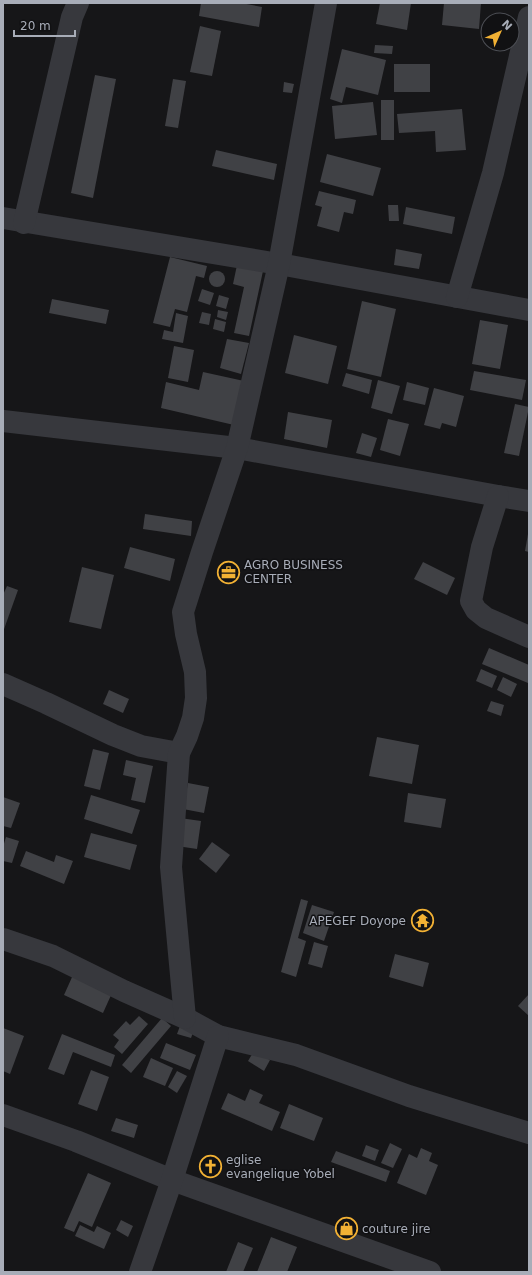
<svg xmlns="http://www.w3.org/2000/svg" width="532" height="1275" font-family="'DejaVu Sans',sans-serif">
<style>
.building{fill:#404145}
.lines{fill:none;stroke-linecap:round;stroke-linejoin:round}
.street{stroke:#37383d;stroke-width:22}
.labels{text-anchor:middle;stroke-width:3;stroke-linejoin:round;paint-order:stroke}
.poi-label{font-size:12px;fill:#a8adb8;stroke:#111113;text-anchor:start}
</style>
<rect width="100%" height="100%" fill="#161618"/>
<!-- building -->
<g class="building">
<polygon points="201,3 241,3 262,7 259,27 199,16"/>
<polygon points="380,3 411,3 407,30 376,24"/>
<polygon points="444,3 481,3 479,29 442,25"/>
<polygon points="200,26 221,31 212,76 190,72"/>
<polygon points="375,45 393,46 392,54 374,53"/>
<polygon points="342,49 386,60 378,95 346,87 342,103 330,99"/>
<rect x="394" y="64" width="36" height="28"/>
<polygon points="95,75 116,79 93,198 71,193"/>
<polygon points="173,79 186,81 178,128 165,126"/>
<polygon points="284,82 294,84 292,93 283,92"/>
<rect x="381" y="100" width="13" height="40"/>
<polygon points="373,102 377,135 335,139 332,106"/>
<polygon points="462,109 466,150 436,152 435,131 399,133 397,114"/>
<polygon points="216,150 277,164 274,180 212,166"/>
<polygon points="327,154 381,168 373,196 320,182"/>
<polygon points="319,191 356,200 353,214 344,212 339,232 317,226 322,207 315,205"/>
<polygon points="388,205 398,205 399,221 389,221"/>
<polygon points="406,207 455,217 452,234 403,224"/>
<polygon points="396,249 422,254 419,269 394,265"/>
<polygon points="170,257 207,266 204,278 196,276 187,312 175,309 170,327 153,323"/>
<polygon points="237,265 263,271 249,336 234,333 244,287 233,284"/>
<circle cx="217" cy="279" r="8"/>
<polygon points="202,289 214,293 210,305 198,301"/>
<polygon points="219,295 229,298 226,309 216,306"/>
<polygon points="52,299 109,310 106,324 49,313"/>
<polygon points="362,301 396,309 381,377 347,369"/>
<polygon points="218,310 228,312 226,320 217,317"/>
<polygon points="202,312 211,314 209,325 199,323"/>
<polygon points="176,313 188,316 183,343 162,339 164,330 173,332"/>
<polygon points="215,319 226,322 224,332 213,329"/>
<polygon points="480,320 508,325 500,369 472,364"/>
<polygon points="294,335 337,346 328,384 285,373"/>
<polygon points="227,339 249,343 241,374 220,368"/>
<polygon points="174,346 194,350 188,382 168,378"/>
<polygon points="474,371 526,380 522,400 470,390"/>
<polygon points="203,372 244,381 234,425 161,408 166,382 199,390"/>
<polygon points="346,373 372,380 369,394 342,386"/>
<polygon points="378,380 400,386 392,414 371,408"/>
<polygon points="407,382 429,388 425,405 403,400"/>
<polygon points="434,388 464,396 456,427 442,423 440,429 424,425"/>
<polygon points="515,404 529,407 519,456 504,453"/>
<polygon points="288,412 332,420 327,448 284,439"/>
<polygon points="388,419 409,424 400,456 380,450"/>
<polygon points="362,433 377,438 371,457 356,453"/>
<polygon points="145,514 192,521 191,536 143,529"/>
<polygon points="528,534 529,534 529,552 525,551"/>
<polygon points="130,547 175,559 170,581 124,568"/>
<polygon points="423,562 455,578 447,595 414,579"/>
<polygon points="82,567 114,575 101,629 69,622"/>
<polygon points="7,586 18,590 3,632 3,595"/>
<polygon points="489,648 529,665 529,680 528,683 482,664"/>
<polygon points="481,669 497,676 492,688 476,681"/>
<polygon points="503,677 517,684 511,697 497,690"/>
<polygon points="109,690 129,699 123,713 103,704"/>
<polygon points="491,701 504,705 501,716 487,711"/>
<polygon points="377,737 419,745 412,784 369,776"/>
<polygon points="93,749 109,753 100,790 84,786"/>
<polygon points="126,760 153,766 145,803 131,800 136,778 123,775"/>
<polygon points="188,783 209,787 204,813 183,809"/>
<polygon points="408,793 446,799 441,828 404,822"/>
<polygon points="91,795 140,810 132,834 84,819"/>
<polygon points="3,797 20,803 11,828 3,826"/>
<polygon points="180,818 201,821 197,849 177,846"/>
<polygon points="91,833 137,845 130,870 84,857"/>
<polygon points="6,837 19,841 12,863 3,861 3,847"/>
<polygon points="212,842 230,855 216,873 199,859"/>
<polygon points="26,851 54,862 56,855 73,861 64,884 20,866"/>
<polygon points="301,899 308,901 298,938 306,941 296,977 281,972"/>
<polygon points="312,905 334,912 324,941 303,933"/>
<polygon points="314,942 328,946 322,968 308,964"/>
<polygon points="395,954 429,963 423,987 389,977"/>
<polygon points="73,975 112,993 103,1013 64,995"/>
<polygon points="529,994 529,1016 518,1006"/>
<polygon points="139,1016 148,1024 122,1054 114,1047 119,1040 113,1035 126,1021 130,1025"/>
<polygon points="162,1018 171,1026 131,1073 122,1065"/>
<polygon points="180,1026 194,1030 191,1038 177,1034"/>
<polygon points="3,1028 24,1036 10,1074 3,1071"/>
<polygon points="62,1034 115,1055 111,1067 73,1052 64,1075 48,1069"/>
<polygon points="166,1043 196,1055 190,1070 160,1058"/>
<polygon points="254,1051 270,1060 264,1071 248,1061"/>
<polygon points="151,1058 173,1068 165,1086 143,1077"/>
<polygon points="91,1070 109,1077 97,1111 78,1104"/>
<polygon points="177,1071 187,1076 177,1093 168,1087"/>
<polygon points="250,1089 263,1095 259,1103 280,1112 272,1131 221,1109 228,1093 245,1101"/>
<polygon points="289,1104 323,1118 314,1141 280,1128"/>
<polygon points="116,1118 138,1125 134,1138 111,1131"/>
<polygon points="390,1143 402,1149 393,1168 381,1163"/>
<polygon points="366,1145 379,1150 375,1161 362,1156"/>
<polygon points="421,1148 432,1153 429,1161 438,1165 426,1195 397,1183 409,1154 417,1158"/>
<polygon points="336,1151 390,1171 386,1182 331,1162"/>
<polygon points="88,1173 111,1183 92,1227 79,1221 74,1232 64,1228"/>
<polygon points="121,1220 133,1226 128,1237 116,1230"/>
<polygon points="80,1225 94,1232 97,1226 111,1233 104,1249 75,1236"/>
<polygon points="271,1237 297,1247 287,1272 257,1272"/>
<polygon points="238,1242 253,1248 243,1272 226,1272"/>
</g>
<g class="lines">
<!-- street -->
<g class="street">
<polyline points="3,218 279,264 529,310"/>
<polyline points="24,223 72,17 78,3"/>
<polyline points="457,297 493,173 529,17"/>
<polyline points="3,421 237,448 498,496 529,501"/>
<polyline points="498,496 482,547 471,601 476,610 486,618 529,637"/>
<polyline points="3,684 46,703 113,735 141,746 179,753"/>
<polyline points="3,939 53,956 124,991 185,1018 218,1036 296,1055 409,1096 529,1133"/>
<polyline points="185,1018 171,867 179,753 187,736 193,718 196,698 195,672 186,634 183,612 202,552 237,448 279,264 326,3"/>
<polyline points="3,1115 76,1141 172,1180 430,1272"/>
<polyline points="140,1272 172,1180 218,1036"/>
</g>
</g>
<!-- icons -->
<defs>
<symbol id="office-ring" viewBox="-11 -11 22 22"><circle r="9.5" fill="#111113" stroke="#f2b134" stroke-width="1.5"/><path d="M-6-3h4V-5.5h4V-3h4V5H-6ZM-1-4.5V-3h2v-1.5ZM-6 0V1H6V0Z" fill="#f2b134"/></symbol>
<symbol id="temple-ring" viewBox="-11 -11 22 22"><circle r="9.5" fill="#111113" stroke="#f2b134" stroke-width="1.5"/><path d="M0-6L5-2H3V0L6.5 2.5H4V6H1.5V3h-3V6H-4V2.5H-6.5L-3 0V-2H-5Z" fill="#f2b134"/></symbol>
<symbol id="church-ring" viewBox="-11 -11 22 22"><circle r="9.5" fill="#111113" stroke="#f2b134" stroke-width="1.5"/><path d="M-1.2-6h2.4v3.5h3.3v2.4h-3.3V6h-2.4V-.1h-3.3v-2.4h3.3Z" fill="#f2b134"/></symbol>
<symbol id="shop-ring" viewBox="-11 -11 22 22"><circle r="9.5" fill="#111113" stroke="#f2b134" stroke-width="1.5"/><path d="M-5-2.5h2.3a2.7 3.5 0 0 1 5.4 0H5L5.5 6h-11ZM-1.5-2.5h3a1.5 2.3 0 0 0-3 0Z" fill="#f2b134"/></symbol>
</defs>
<g fill-rule="evenodd">
<use href="#office-ring" x="216" y="560" width="25" height="25"/>
<use href="#temple-ring" x="410" y="908" width="25" height="25"/>
<use href="#church-ring" x="198" y="1154" width="25" height="25"/>
<use href="#shop-ring" x="334" y="1216" width="25" height="25"/>
</g>
<g class="labels">
<!-- poi labels -->
<g class="poi-label">
<text x="244" y="569">AGRO BUSINESS<tspan x="244" dy="14">CENTER</tspan></text>
<text x="406" y="925" text-anchor="end">APEGEF Doyope</text>
<text x="226" y="1164">eglise<tspan x="226" dy="14">evangelique Yobel</tspan></text>
<text x="362" y="1233">couture jire</text>
</g>
</g>
<!-- border -->
<rect width="532" height="1275" fill="none" stroke="#a8adb8" stroke-width="8"/>
<!-- north arrow -->
<g transform="translate(500 32) rotate(45)"><circle r="19" fill="#111113" stroke="#4d4f55"/>
<path d="M0-3L7 15L0 10L-7 15Z" fill="#f2b134"/>
<text y="-6" font-size="11" font-weight="bold" text-anchor="middle" fill="#a8adb8">N</text>
</g>
<!-- scale -->
<path d="M14 30v6h61v-6" fill="none" stroke="#a8adb8" stroke-width="2"/>
<text x="20" y="30" font-size="12" fill="#a8adb8" stroke="#111113" stroke-width="3" paint-order="stroke">20 m</text>
</svg>
